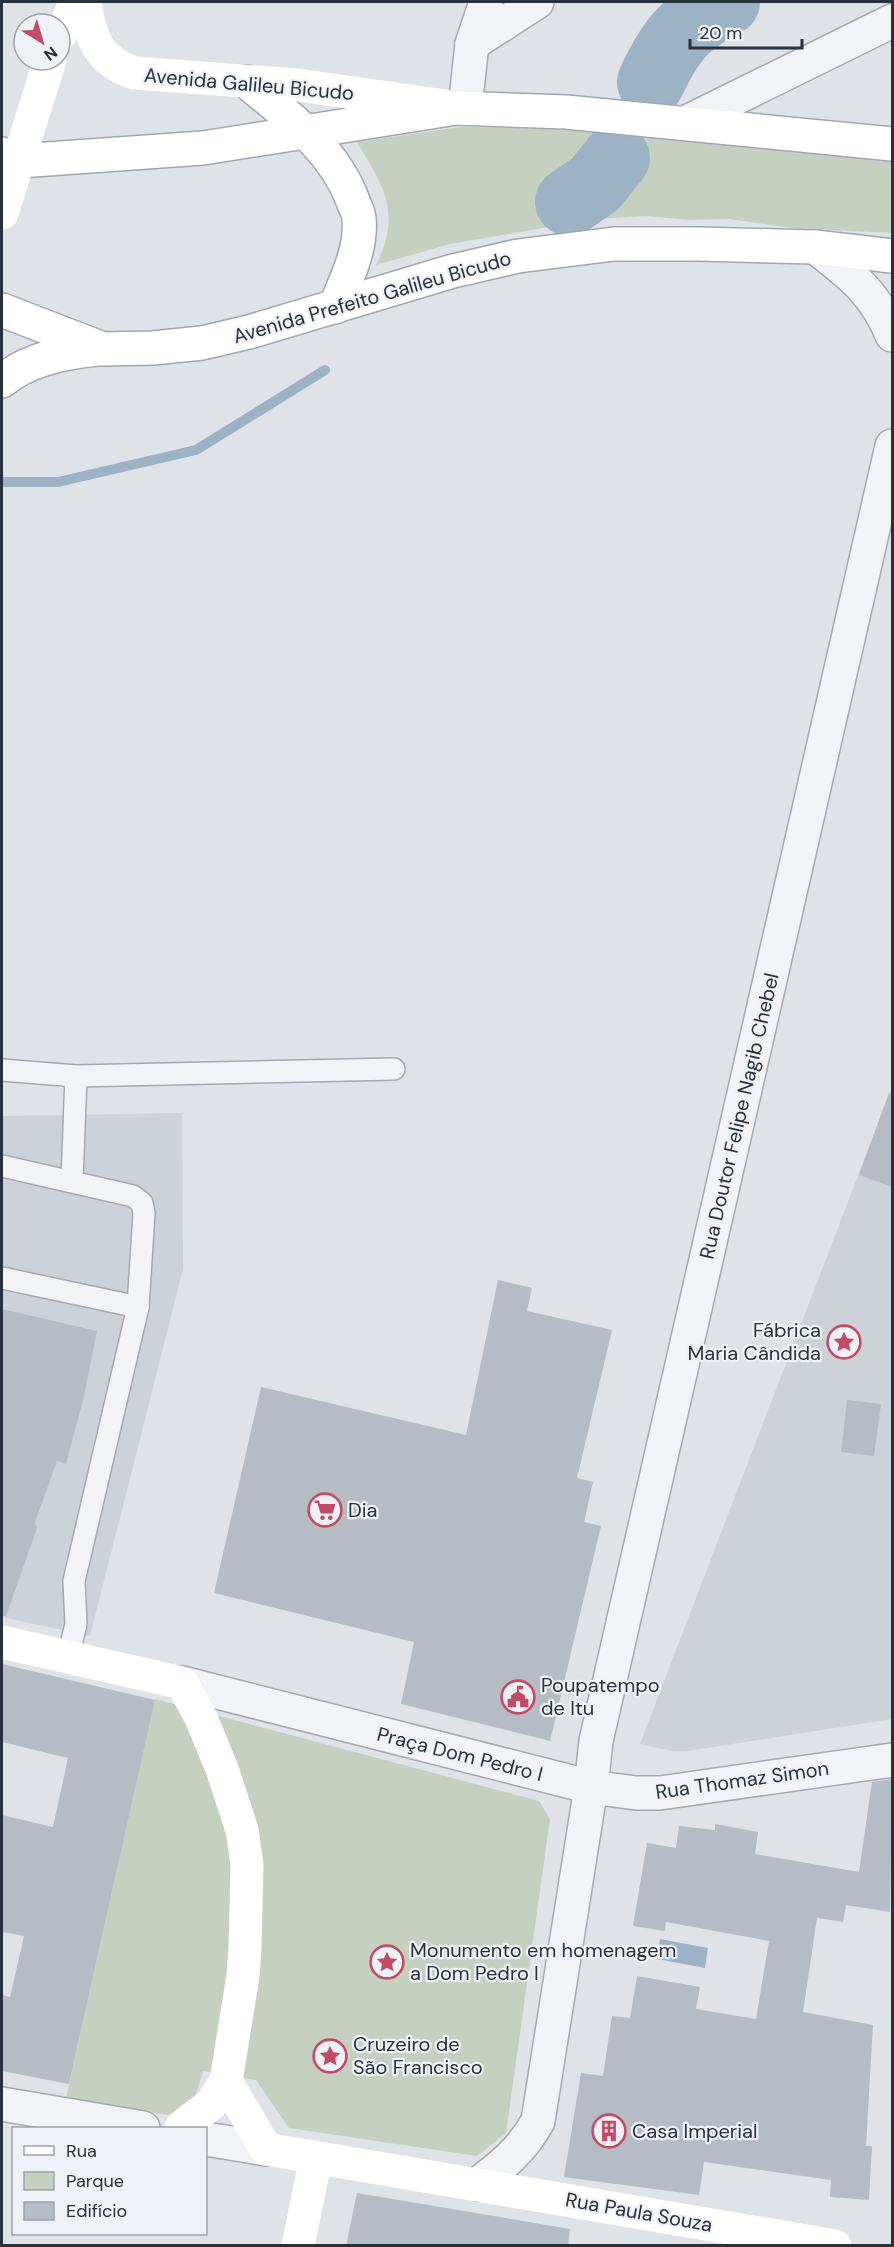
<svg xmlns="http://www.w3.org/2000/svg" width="894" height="2247" font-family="'DM Sans',sans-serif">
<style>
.built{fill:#cdd2d9}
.green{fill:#c5d0c0}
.water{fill:#9cb2c5}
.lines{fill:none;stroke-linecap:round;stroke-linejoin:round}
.stream{stroke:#9cb2c5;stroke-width:10}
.river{stroke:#9cb2c5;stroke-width:68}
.building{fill:#b6bcc4}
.lane-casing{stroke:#a5a9b1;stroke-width:24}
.street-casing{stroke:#a5a9b1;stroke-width:36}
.primary-casing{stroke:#9fa8b2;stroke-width:36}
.lane{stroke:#f1f3f6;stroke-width:21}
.street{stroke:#f1f3f6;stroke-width:33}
.secondary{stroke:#fff;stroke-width:33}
.primary{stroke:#fff;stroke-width:33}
.labels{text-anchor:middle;stroke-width:4.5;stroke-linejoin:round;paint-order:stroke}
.street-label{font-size:20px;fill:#29313d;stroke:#eef1f5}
.poi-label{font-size:20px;fill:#29313d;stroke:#eef1f5;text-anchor:start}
</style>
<rect width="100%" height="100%" fill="#dfe2e7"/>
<!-- built -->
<g class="built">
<polygon points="892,1087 892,1719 688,1751 672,1751 640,1744"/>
<polygon points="182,1113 183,1269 90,1636 2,1617 2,1116"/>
</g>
<!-- green -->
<g class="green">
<path d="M460 127C605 128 748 144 892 158V233L793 228 729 219 691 220 644 216 595 219 450 244 376 265C402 213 384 187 357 142Z"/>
<polygon points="155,1699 539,1801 550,1819 506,2133 477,2156 289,2128 256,2080 203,2071 196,2095 168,2115 66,2099"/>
</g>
<!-- water -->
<polygon class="water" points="660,1939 708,1948 705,1968 657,1959"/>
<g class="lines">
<!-- stream -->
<polyline class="stream" points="2,482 58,482 196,450 325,370"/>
<!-- river -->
<g class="river">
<path d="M651 82C671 39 684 24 726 2"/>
<polyline points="569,202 595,184 616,158"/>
</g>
</g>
<!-- building -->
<g class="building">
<polygon points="889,1093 892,1094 892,1187 859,1175"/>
<polygon points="498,1280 532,1288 527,1311 612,1330 577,1478 593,1482 584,1522 601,1526 550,1741 401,1704 414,1642 214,1593 261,1387 466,1435"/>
<polygon points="2,1309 97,1331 84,1396 66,1464 57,1461 35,1522 37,1528 6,1616 2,1616"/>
<polygon points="847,1400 881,1404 874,1456 841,1452"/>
<polygon points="2,1664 155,1700 69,2084 2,2071 2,1995 10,1997 24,1936 2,1932 2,1815 53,1827 68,1758 2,1742"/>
<polygon points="892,1779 890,1912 846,1905 843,1922 817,1918 803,2012 873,2025 866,2146 872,2146 869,2200 830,2197 831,2180 704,2162 699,2195 564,2177 581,2073 603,2076 612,2016 630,2018 637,1976 700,1987 696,2009 756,2019 769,1941 666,1922 665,1931 633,1926 647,1843 676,1848 679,1826 715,1830 715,1824 758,1832 755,1854 859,1872 872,1782"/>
<polygon points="357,2193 570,2229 568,2246 346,2246"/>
</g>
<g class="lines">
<defs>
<g id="lane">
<polyline points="2,1070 76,1076 394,1069"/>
<polyline points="2,1166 133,1196 142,1203 144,1213 138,1307 74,1581 76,1624 68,1657"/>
<polyline points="72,1181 76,1076"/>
<polyline points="2,1278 138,1307"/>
</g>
<g id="street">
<polyline points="472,44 537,2"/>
<polyline points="465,108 472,44 486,2"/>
<polyline points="685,123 892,21"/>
<path d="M815 247C850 274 875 292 892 335"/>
<polyline points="182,1683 591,1787 636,1793 660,1793 892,1760"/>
<polyline points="2,2104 143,2128"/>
<polyline points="206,2139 266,2149"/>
<path d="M478 2184C504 2164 522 2150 538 2121L591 1787 596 1741 892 446"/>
</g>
<g id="primary">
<path d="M247 82C288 116 334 149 353 201 355 207 359 213 359 219 362 249 346 280 335 307"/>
<polyline points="2,154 19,161 203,148 456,108 566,112 892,144"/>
<polyline points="2,310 103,349 153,348 202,343 249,332 453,271 518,256 614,244 699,244 815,247 892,256"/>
<path d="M2 381C28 359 65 352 98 349"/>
</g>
</defs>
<!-- lane casing -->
<use href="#lane" class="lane-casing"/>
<!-- street casing -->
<use href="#street" class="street-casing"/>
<!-- primary casing -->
<use href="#primary" class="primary-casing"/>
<!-- lane -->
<use href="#lane" class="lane"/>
<!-- street -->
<use href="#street" class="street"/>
<!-- secondary -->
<g class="secondary">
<path d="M85 2C90 37 97 60 134 73L297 85 445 106"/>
<polyline points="60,35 76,2"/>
<polyline points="2,213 50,60"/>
<polyline points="2,1642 182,1683 201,1718 222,1769 242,1830 247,1865 245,1947 243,1976 226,2081 266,2149 835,2246"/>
<polyline points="181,2128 211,2104 226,2081"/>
<polyline points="298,2246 316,2158"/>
</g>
<!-- primary -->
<use href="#primary" class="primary"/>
</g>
<!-- icons -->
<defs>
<symbol id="sight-ring" viewBox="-11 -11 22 22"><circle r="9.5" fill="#eef1f5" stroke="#c54b64" stroke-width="1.5"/><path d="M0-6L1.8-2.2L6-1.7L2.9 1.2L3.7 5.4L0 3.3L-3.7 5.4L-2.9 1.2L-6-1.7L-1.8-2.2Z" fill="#c54b64"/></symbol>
<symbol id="supermarket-ring" viewBox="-11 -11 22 22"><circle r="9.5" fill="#eef1f5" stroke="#c54b64" stroke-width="1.5"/><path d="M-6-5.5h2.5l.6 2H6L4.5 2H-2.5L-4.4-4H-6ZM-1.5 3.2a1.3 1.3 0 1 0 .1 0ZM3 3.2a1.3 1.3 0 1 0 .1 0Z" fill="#c54b64"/></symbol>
<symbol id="civic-ring" viewBox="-11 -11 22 22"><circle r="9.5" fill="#eef1f5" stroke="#c54b64" stroke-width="1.5"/><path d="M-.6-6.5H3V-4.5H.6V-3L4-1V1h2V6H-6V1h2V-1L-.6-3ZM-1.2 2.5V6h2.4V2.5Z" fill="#c54b64"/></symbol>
<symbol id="building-ring" viewBox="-11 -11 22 22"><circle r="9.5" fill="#eef1f5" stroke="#c54b64" stroke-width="1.5"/><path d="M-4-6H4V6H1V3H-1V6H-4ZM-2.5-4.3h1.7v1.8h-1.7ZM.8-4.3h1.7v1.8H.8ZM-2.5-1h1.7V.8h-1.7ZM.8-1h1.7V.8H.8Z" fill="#c54b64"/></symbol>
</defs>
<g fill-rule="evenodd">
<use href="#sight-ring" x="825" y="1323" width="38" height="38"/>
<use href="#supermarket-ring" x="306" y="1491" width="38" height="38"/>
<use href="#civic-ring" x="499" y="1678" width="38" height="38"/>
<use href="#sight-ring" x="368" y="1943" width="38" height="38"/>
<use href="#sight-ring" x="311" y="2037" width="38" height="38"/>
<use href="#building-ring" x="590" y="2112" width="38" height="38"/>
</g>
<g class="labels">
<!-- street labels -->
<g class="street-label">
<text transform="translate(249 84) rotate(5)" y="7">Avenida Galileu Bicudo</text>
<text transform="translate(372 297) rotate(-16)" y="7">Avenida Prefeito Galileu Bicudo</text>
<text transform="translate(739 1116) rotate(-77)" y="7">Rua Doutor Felipe Nagib Chebel</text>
<text transform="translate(460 1754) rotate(14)" y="7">Praça Dom Pedro I</text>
<text transform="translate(742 1780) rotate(-8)" y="7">Rua Thomaz Simon</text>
<text transform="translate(639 2212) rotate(10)" y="7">Rua Paula Souza</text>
</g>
<!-- poi labels -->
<g class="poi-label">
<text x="821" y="1337" text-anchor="end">Fábrica<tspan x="821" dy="23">Maria Cândida</tspan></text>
<text x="348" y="1517">Dia</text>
<text x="541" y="1692">Poupatempo<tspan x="541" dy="23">de Itu</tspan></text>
<text x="410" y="1957">Monumento em homenagem<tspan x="410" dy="23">a Dom Pedro I</tspan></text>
<text x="353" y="2051">Cruzeiro de<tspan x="353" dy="23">São Francisco</tspan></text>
<text x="632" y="2138">Casa Imperial</text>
</g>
</g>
<!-- border -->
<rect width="894" height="2247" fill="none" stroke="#29313d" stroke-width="6"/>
<!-- legend -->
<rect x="12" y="2127" width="195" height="108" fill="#eef1f5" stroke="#9fa4ab" stroke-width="1.5"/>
<rect x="24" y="2146" width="30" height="9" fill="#ffffff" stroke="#9fa4ab" stroke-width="1.5"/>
<text x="66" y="2157" font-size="18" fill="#29313d">Rua</text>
<rect x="24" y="2172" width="30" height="18" fill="#c5d0c0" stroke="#9fa4ab" stroke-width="1.5"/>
<text x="66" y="2187" font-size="18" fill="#29313d">Parque</text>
<rect x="24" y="2202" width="30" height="18" fill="#b6bcc4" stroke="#9fa4ab" stroke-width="1.5"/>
<text x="66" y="2217" font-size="18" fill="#29313d">Edifício</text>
<!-- north arrow -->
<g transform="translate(42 42) rotate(143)"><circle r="28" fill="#eef1f5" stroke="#9fa4ab" stroke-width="1.5"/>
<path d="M0-4.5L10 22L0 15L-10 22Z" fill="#c54b64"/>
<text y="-9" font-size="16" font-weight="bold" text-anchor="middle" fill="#29313d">N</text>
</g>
<!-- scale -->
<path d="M690 39v9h112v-9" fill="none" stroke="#29313d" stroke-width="3"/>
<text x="699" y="39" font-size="18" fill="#29313d" stroke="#eef1f5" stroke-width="4.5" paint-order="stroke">20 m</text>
</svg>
